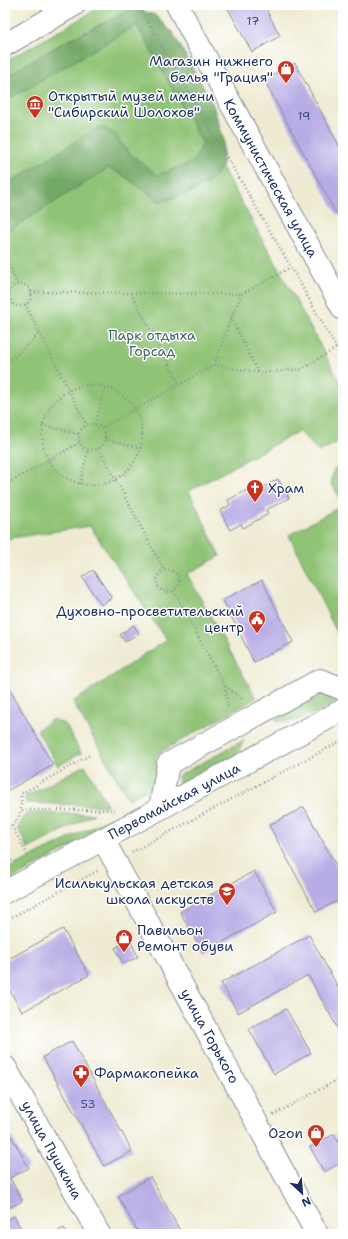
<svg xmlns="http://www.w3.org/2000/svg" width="348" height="1239" font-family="'Shantell Sans',sans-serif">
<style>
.green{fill:#8fc375;stroke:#55796a}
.forest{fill:#73a966;stroke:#476c62}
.building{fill:#b7ace5}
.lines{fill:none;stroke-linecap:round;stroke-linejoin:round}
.minor-casing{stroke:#858d98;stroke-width:24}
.path{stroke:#858d98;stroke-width:2.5;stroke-dasharray:1 3;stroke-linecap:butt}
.minor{stroke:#fff;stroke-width:22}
.labels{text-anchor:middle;stroke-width:3;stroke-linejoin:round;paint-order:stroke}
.number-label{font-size:12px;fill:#424e80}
.poi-label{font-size:14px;fill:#1b2f5e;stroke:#fff;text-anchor:end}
.street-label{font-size:14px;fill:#1b2f5e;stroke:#fff}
.park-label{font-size:14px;fill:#446366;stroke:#fff}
</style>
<rect width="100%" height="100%" fill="#fff"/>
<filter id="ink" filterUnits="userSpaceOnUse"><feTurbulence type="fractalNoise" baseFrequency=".025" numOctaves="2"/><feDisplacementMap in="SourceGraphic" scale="8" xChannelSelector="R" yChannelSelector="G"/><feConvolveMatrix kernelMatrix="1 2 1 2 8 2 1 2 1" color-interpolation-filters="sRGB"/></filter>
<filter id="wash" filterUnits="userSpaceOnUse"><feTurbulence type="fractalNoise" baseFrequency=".012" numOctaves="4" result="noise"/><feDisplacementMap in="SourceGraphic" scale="16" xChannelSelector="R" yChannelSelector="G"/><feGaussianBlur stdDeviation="0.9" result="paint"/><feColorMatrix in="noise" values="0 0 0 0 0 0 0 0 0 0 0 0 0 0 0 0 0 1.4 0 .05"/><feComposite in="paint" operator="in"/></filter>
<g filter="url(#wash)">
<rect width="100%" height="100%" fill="#efebd3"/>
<!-- green -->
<g class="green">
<polygon points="104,5 130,5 277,265 343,388 343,439 319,452 299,431 189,491 220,556 187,574 256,698 155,755 160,783 128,799 73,702 166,640 90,526 5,539 5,62"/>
<polygon points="343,464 343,503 331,483 334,469"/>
<polygon points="343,505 343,645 289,535"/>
<path d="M332 689 340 693 339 700C320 710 298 726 275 720Z"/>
<polygon points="53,719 66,725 81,753 58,766 37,730"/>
<polygon points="244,740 236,755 180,791 178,776"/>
<polygon points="85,765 108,806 26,803 25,797"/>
<polygon points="26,813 94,814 28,849 17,827"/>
<polygon points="117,815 120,820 5,883 5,870"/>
</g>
<!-- forest -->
<polygon class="forest" points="134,8 155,15 173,33 213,105 224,140 222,167 209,183 186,194 160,202 121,174 108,168 5,233 5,185 101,126 115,134 127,151 157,175 193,162 203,144 137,25 5,101 5,77 61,44"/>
<g id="blocks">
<!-- building -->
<g class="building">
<polygon points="226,5 264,5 280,36 252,52"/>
<polygon points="295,63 343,153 343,212 337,215 264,80"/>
<polygon points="278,479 289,498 266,510 268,514 243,528 241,524 230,530 220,511 230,505 228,500 253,487 256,491"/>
<polygon points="93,570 112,598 101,605 82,577"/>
<polygon points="262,580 293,642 254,662 223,600"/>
<polygon points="133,625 139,633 125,642 120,635"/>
<polygon points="5,681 53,765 5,792"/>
<polygon points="304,807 343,878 343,898 316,912 269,825"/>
<polygon points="254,871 277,912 203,953 180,912"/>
<polygon points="63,929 89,975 22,1012 5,982 5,961"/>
<polygon points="309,935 343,996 343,1038 308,975 238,1013 221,983"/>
<polygon points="130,940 138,957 123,964 115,948"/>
<polygon points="286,1009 311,1053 274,1074 249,1029"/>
<polygon points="72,1041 132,1151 104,1166 43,1057"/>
<polygon points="5,1125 29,1168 10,1178 22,1201 5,1210"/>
<polygon points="334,1134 343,1151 343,1162 324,1172 310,1147"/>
<polygon points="150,1177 182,1234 139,1234 118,1196"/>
<polygon points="14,1216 23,1232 20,1234 5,1234 5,1221"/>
<polygon points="64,1228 68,1234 53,1234"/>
</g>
</g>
</g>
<g filter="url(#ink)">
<use href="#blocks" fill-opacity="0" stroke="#858d98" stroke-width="1"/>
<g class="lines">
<defs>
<g id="minor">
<polyline points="177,5 343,309"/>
<polyline points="5,45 74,5"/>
<polyline points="160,808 168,764 320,680 343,689"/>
<polyline points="103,839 317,1234"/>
<polyline points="5,892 343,710"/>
<polyline points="5,1067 99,1234"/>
</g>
</defs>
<!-- minor casing -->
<use href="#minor" class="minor-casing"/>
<!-- path -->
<g class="path">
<polyline points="138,5 291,267 343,360"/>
<polyline points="5,254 17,284"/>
<circle cx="20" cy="295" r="11"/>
<polyline points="31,292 242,294"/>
<polyline points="131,293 179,383"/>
<polyline points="5,302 10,299"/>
<polyline points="25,304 86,424"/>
<polyline points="231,318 258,372"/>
<polyline points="5,365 40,333"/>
<polyline points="214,365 231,318 242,294 291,267"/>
<circle cx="92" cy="435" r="50"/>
<circle cx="92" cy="437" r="13"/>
<polyline points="95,424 105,387"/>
<polyline points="42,425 78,434"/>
<polyline points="102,428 214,365 262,373 302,369 336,348"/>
<polyline points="105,439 141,448"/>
<polyline points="99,448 164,570"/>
<polyline points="80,484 88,450"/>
<polyline points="5,485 79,443"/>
<circle cx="168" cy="581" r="11"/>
<polyline points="174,591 224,685 244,700"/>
<polyline points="225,686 228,708"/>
<polyline points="22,810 115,810"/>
<polyline points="12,826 28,856"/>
<path d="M5 831C20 820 22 813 21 794L90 755"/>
<polyline points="5,850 13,864"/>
<polyline points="132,852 343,740"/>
<polyline points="5,921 99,870"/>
<polyline points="273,1115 343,1077"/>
</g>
<!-- minor -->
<use href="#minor" class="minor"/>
</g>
</g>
<!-- icons -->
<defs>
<symbol id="shop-pin" viewBox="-11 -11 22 30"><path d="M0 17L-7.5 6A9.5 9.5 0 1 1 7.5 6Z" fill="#c8321e" stroke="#fff"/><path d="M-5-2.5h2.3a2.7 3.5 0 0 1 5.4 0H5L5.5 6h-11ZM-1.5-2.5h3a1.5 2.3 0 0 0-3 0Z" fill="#fff"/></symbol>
<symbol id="museum-pin" viewBox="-11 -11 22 30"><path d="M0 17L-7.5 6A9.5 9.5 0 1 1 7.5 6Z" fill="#c8321e" stroke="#fff"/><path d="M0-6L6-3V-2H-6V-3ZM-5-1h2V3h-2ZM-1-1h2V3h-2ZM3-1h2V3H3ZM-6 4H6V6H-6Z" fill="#fff"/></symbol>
<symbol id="church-pin" viewBox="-11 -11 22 30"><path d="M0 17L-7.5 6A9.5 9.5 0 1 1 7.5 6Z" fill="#c8321e" stroke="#fff"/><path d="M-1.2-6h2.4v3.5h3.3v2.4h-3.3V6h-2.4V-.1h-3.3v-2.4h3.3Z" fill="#fff"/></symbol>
<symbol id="civic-pin" viewBox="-11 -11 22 30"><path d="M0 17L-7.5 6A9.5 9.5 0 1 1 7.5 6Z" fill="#c8321e" stroke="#fff"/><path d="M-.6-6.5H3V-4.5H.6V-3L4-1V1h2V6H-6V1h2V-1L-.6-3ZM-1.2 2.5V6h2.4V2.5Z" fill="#fff"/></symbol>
<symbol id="school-pin" viewBox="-11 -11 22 30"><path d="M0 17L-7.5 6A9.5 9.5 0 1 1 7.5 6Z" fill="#c8321e" stroke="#fff"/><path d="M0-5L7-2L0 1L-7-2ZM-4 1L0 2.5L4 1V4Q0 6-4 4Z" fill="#fff"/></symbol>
<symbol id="pharmacy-pin" viewBox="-11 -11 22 30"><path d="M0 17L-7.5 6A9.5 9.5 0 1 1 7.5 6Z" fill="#c8321e" stroke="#fff"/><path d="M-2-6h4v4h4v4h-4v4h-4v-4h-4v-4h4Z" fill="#fff"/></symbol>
</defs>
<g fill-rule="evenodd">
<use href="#shop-pin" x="276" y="59" width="20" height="27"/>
<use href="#museum-pin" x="25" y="94" width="20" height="27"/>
<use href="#church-pin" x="245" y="478" width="20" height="27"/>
<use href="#civic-pin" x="247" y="609" width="20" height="27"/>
<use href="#school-pin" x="217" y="881" width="20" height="27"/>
<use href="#shop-pin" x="114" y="928" width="20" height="27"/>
<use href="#pharmacy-pin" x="71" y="1063" width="20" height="27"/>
<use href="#shop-pin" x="306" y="1123" width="20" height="27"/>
</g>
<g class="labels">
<!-- number labels -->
<g class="number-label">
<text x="253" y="25">17</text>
<text x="304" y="120">19</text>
<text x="88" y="1108">53</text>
</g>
<!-- poi labels -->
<g class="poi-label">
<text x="273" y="66">Магазин нижнего<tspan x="273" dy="16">белья "Грация"</tspan></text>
<text x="48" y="101" text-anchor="start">Открытый музей имени<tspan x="48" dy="16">"Сибирский Шолохов"</tspan></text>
<text x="268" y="493" text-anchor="start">Храм</text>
<text x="244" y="616">Духовно-просветительский<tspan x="244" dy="16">центр</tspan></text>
<text x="214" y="888">Исилькульская детская<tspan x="214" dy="16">школа искусств</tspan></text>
<text x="137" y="935" text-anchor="start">Павильон<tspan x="137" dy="16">Ремонт обуви</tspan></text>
<text x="94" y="1078" text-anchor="start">Фармакопейка</text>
<text x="303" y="1138">Ozon</text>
</g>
<!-- street labels -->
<g class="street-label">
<text transform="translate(271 178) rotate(61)" y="5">Коммунистическая улица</text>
<text transform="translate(174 801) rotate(-28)" y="5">Первомайская улица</text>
<text transform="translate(210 1036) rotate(61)" y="5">улица Горького</text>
<text transform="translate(52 1150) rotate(61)" y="5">улица Пушкина</text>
</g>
<!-- park labels -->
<g class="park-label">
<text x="152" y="340">Парк отдыха<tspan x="152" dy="16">Горсад</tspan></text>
</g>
</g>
<!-- margin -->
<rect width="348" height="1239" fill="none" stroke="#fff" stroke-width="20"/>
<!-- north arrow -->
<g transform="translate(302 1193) rotate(154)" stroke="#ffffff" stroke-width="3" paint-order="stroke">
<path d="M0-3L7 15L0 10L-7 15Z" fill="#1b2f5e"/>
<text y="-6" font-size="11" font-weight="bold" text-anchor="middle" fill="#1b2f5e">N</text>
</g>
</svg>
